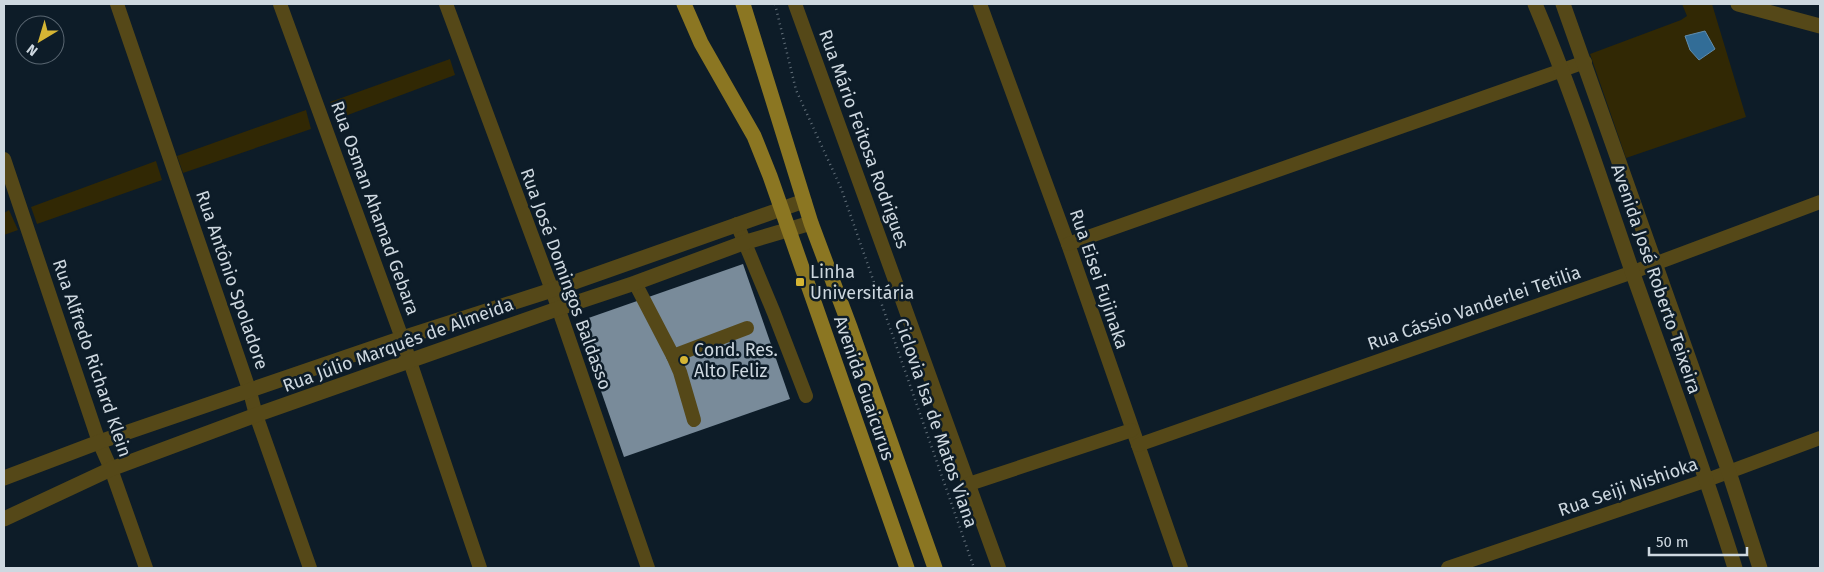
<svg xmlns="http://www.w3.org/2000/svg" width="1824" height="572" font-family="'Fira Sans',sans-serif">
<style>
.green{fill:#312804}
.water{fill:#326d97;stroke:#618dad}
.building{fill:#798b9a}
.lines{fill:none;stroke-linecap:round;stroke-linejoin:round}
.path{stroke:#626f79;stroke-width:2.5;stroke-dasharray:1 4;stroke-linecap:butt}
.minor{stroke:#554818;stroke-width:14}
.tertiary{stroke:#554818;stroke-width:15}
.primary{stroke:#8b7622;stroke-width:15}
.poi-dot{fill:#d5b534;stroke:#0d1c28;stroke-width:2}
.labels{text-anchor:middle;stroke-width:5;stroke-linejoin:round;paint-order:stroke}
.street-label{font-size:18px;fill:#ced8e0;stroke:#0d1c28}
.poi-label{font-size:18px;fill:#ced8e0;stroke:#0d1c28;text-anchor:start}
</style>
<rect width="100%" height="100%" fill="#0d1c28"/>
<!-- green -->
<g class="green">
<polygon points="1682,4 1712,4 1746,117 1626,158 1590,54 1681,20 1687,16"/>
<polygon points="450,59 455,75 337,119 330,102"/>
<polygon points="306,110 311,129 183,173 177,156"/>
<polygon points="156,161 162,180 37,224 31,207"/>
<polygon points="9,210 18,230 4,235 4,213"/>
</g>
<!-- water -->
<polygon class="water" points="1705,31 1715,49 1699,60 1690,50 1685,36"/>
<!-- building -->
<polygon class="building" points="743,264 790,399 624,457 577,322"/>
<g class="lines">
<!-- path -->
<polyline class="path" points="775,4 796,90 841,188 974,568"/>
<!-- minor -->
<g class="minor">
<polyline points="117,4 250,392 256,415 310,568"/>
<polyline points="280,4 402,338 480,568"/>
<polyline points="446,4 552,290 648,568"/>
<polyline points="795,4 999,568"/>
<polyline points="980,4 1068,244 1181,568"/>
<polyline points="4,159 99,442 111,469 146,568"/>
<polyline points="737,224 774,313 806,396"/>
<polyline points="1068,244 1585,62"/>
<polyline points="635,283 673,356 680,372 694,420"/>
<polyline points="673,356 747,328"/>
<polyline points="1138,445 1633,272 1820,202"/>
<polyline points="969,484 1132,430"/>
<polyline points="1448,568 1707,480 1820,438"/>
</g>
<!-- tertiary -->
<g class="tertiary">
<path d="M1535 4C1572 91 1601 181 1632 271 1667 370 1704 468 1735 568"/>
<polyline points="1563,4 1729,472 1760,568"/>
<polyline points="1738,4 1820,26"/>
<polyline points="4,478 99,442 402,338 552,290 804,201"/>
<polyline points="4,519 111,469 256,415 557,309 635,283 743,243 811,223"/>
</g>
<!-- primary -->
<g class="primary">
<polyline points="684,4 701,43 754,136 770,176 907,568"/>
<polyline points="743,4 811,223 850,327 935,568"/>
</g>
</g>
<!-- markers -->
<g class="poi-dot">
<rect x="795" y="277" width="10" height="10" rx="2.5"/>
<circle cx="684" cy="360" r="5"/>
</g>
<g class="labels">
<!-- street labels -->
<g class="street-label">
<text transform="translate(864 139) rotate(70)" y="6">Rua Mário Feitosa Rodrigues</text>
<text transform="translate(375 208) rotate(70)" y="6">Rua Osman Ahamad Gebara</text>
<text transform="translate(566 279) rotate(70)" y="6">Rua José Domingos Baldasso</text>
<text transform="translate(1099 279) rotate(71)" y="6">Rua Eisei Fujinaka</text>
<text transform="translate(1656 279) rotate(71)" y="6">Avenida José Roberto Teixeira</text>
<text transform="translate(232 280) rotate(71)" y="6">Rua Antônio Spoladore</text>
<text transform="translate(1474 308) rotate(-19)" y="6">Rua Cássio Vanderlei Tetilia</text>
<text transform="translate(398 345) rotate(-20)" y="6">Rua Júlio Marquês de Almeida</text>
<text transform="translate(92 358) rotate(71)" y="6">Rua Alfredo Richard Klein</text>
<text transform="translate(864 388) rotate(71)" y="6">Avenida Guaicurus</text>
<text transform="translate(936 423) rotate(71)" y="6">Ciclovia Isa de Matos Viana</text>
<text transform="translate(1628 487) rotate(-19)" y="6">Rua Seiji Nishioka</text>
</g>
<!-- poi labels -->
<g class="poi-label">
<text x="810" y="278">Linha<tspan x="810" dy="21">Universitária</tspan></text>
<text x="694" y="356">Cond. Res.<tspan x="694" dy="21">Alto Feliz</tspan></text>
</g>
</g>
<!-- border -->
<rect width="1824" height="572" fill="none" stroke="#ced8e0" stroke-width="10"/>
<!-- north arrow -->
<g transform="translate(40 40) rotate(218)"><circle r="24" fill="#0d1c28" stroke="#5a6772"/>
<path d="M0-4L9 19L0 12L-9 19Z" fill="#d5b534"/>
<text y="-8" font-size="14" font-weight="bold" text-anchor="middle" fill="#ced8e0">N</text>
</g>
<!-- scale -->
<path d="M1649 547v8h98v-8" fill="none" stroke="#ced8e0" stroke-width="2.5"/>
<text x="1656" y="547" font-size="15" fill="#ced8e0" stroke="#0d1c28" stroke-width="4" paint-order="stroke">50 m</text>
</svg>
